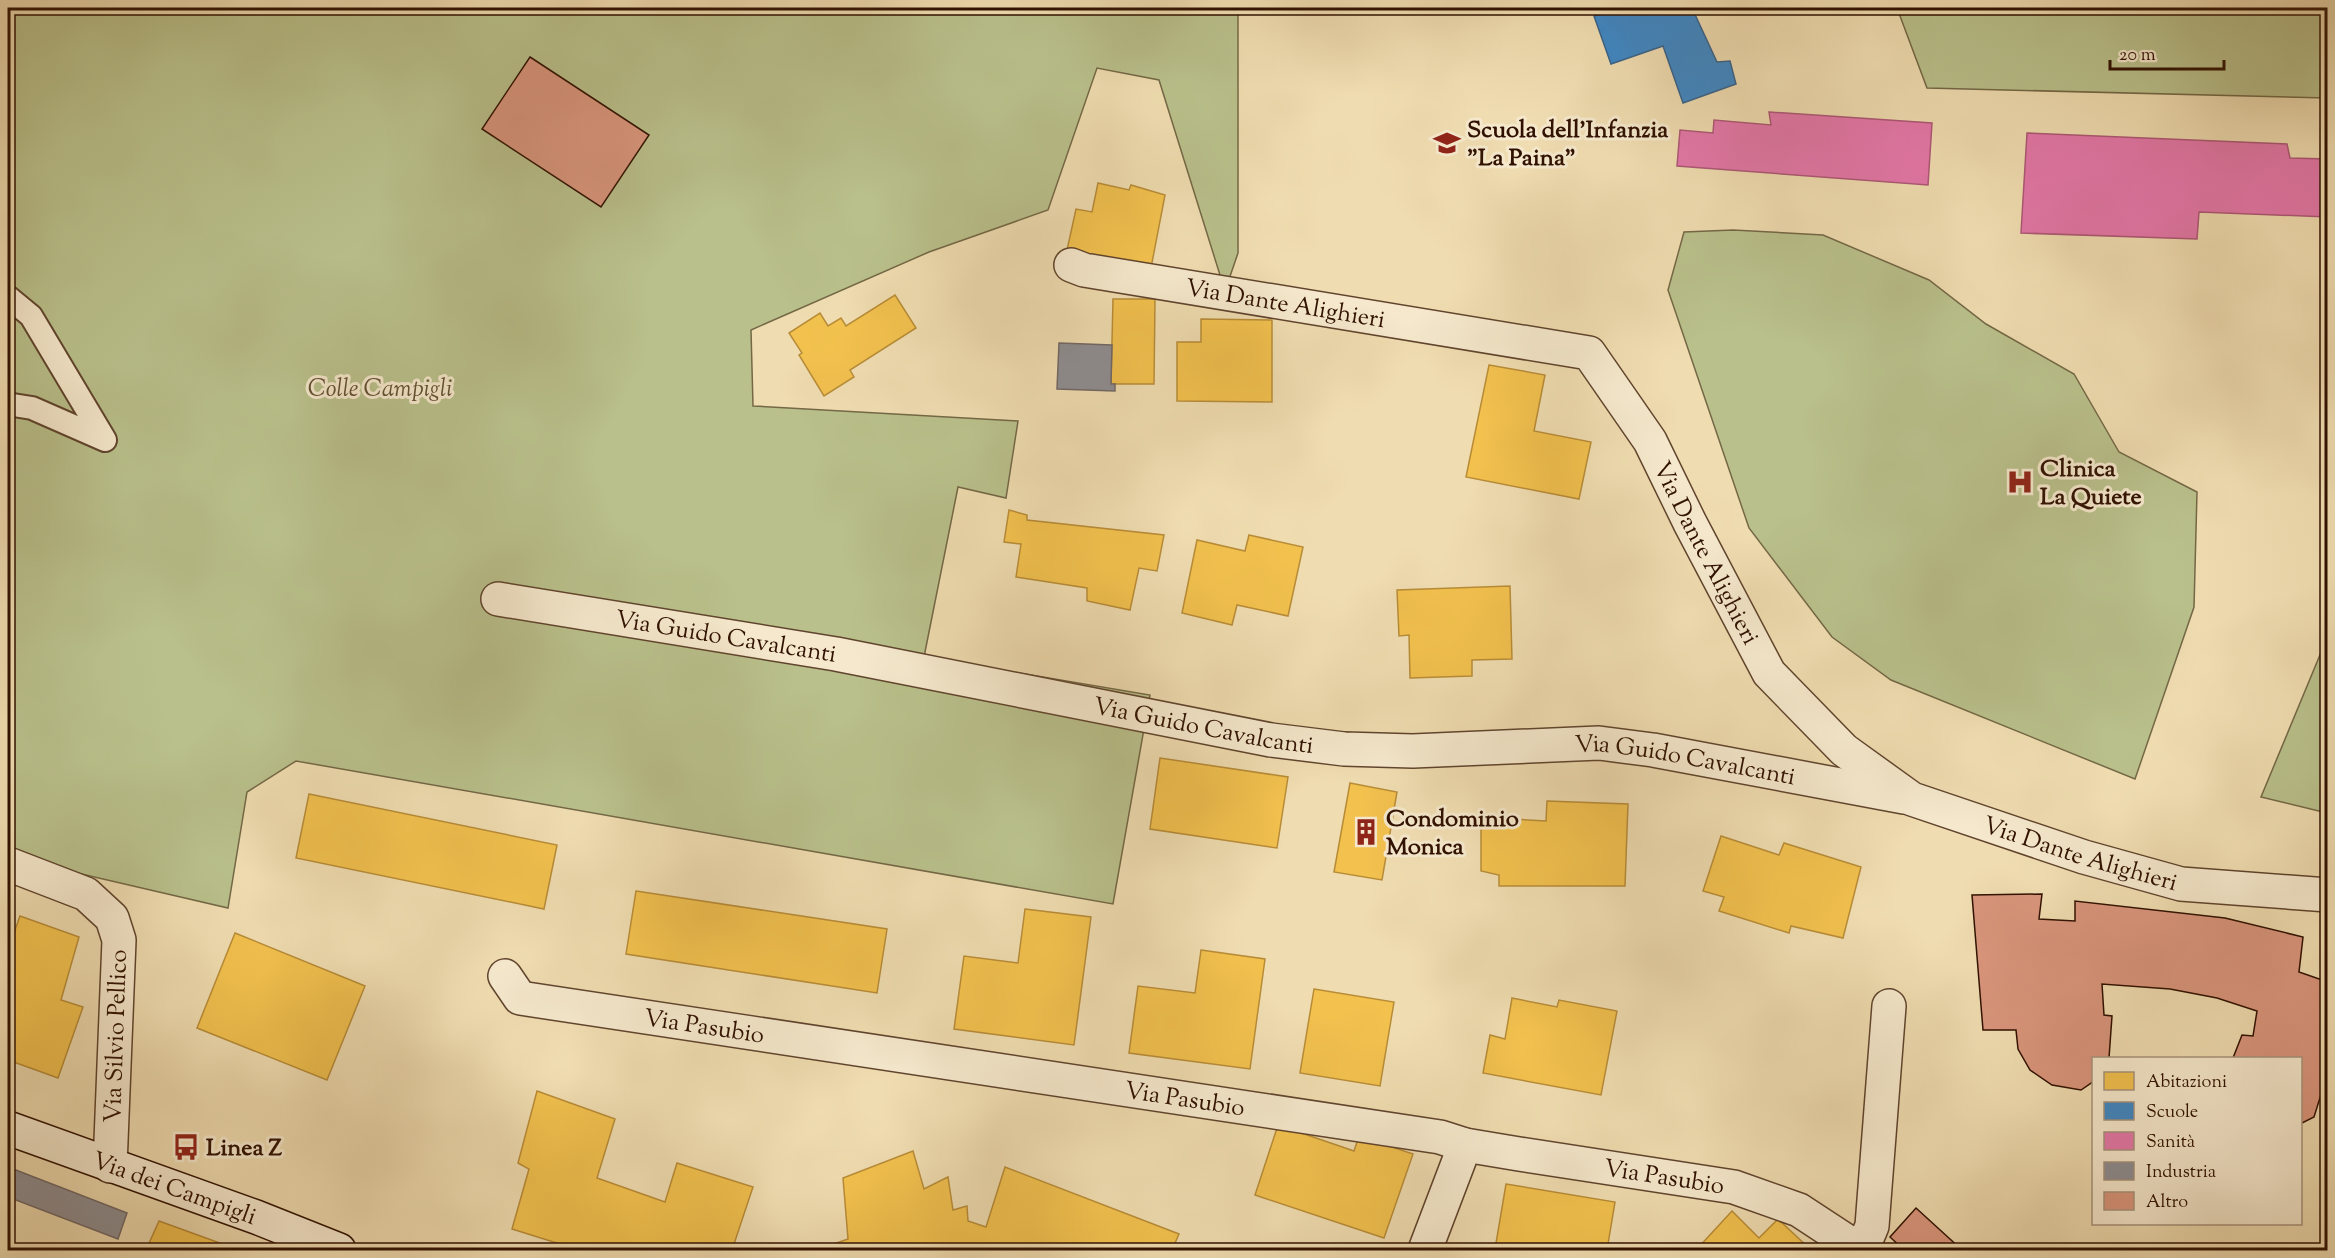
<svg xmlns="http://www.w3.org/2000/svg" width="2335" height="1258" font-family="'Sorts Mill Goudy',serif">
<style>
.green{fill:#b9c08b;stroke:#746846;stroke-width:1.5}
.homes{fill:#f2c14e;stroke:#b88c37;stroke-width:1.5}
.schools{fill:#3f88c5;stroke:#3a648a;stroke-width:1.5}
.health{fill:#e377a8;stroke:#ad5876;stroke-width:1.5}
.industry{fill:#8d8d92;stroke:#716866;stroke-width:1.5}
.building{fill:#d9957c;stroke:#301101;stroke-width:1.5}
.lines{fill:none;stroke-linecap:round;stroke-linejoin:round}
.lane-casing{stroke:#60442d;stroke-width:26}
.street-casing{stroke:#60442d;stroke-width:36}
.secondary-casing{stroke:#301101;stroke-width:36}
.lane{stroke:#f5e8cc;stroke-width:22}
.street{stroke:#f5e8cc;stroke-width:33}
.secondary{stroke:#f5e8cc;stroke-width:33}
.labels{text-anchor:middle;stroke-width:6;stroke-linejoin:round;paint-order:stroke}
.poi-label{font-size:24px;font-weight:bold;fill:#301101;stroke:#f5e8cc;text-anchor:start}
.street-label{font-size:24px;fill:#301101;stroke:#f5e8cc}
.park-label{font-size:24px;font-style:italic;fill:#604e31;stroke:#f5e8cc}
</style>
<rect width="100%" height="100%" fill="#efdcb0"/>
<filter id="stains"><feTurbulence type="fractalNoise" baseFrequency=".00333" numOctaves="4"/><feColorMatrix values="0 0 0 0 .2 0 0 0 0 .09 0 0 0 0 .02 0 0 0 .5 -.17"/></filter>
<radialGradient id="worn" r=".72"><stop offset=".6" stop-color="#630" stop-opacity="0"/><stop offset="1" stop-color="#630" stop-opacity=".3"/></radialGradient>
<!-- green -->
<g class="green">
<polygon points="8,8 1238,8 1238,253 1225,291 1159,80 1097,68 1048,210 929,252 751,330 753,406 1018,421 1006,498 958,487 924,657 1150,695 1113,904 296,761 247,792 228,908 8,857"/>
<polygon points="1897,8 2327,8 2327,98 1927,88"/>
<polygon points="1733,230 1823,235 1929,280 1986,324 2074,374 2119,452 2197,492 2194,607 2135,779 1891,680 1832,637 1749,528 1668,290 1684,232"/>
<polygon points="2327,638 2327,813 2261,797"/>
</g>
<!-- homes -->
<g class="homes">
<polygon points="1098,183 1129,190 1131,185 1165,195 1151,268 1067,250 1076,209 1092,212"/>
<polygon points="895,295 916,328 850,370 854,377 824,396 799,355 802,353 789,333 820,313 828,326 841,318 846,326"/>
<polygon points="1113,299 1155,299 1154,384 1111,384"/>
<polygon points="1201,319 1272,320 1272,402 1177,401 1177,342 1201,342"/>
<polygon points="1489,365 1545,375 1534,431 1591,442 1579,499 1466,477"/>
<polygon points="1009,510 1027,515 1027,520 1164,535 1157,571 1139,568 1130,610 1087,601 1087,588 1016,577 1021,544 1004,542"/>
<polygon points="1249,535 1303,547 1288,616 1237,605 1232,625 1182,613 1197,540 1245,551"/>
<polygon points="1510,586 1512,659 1472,660 1472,676 1410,678 1409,635 1399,636 1397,590"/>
<polygon points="1160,758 1288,777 1277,848 1150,829"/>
<polygon points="1350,783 1397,792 1382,880 1334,872"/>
<polygon points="309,794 557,845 544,909 296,858"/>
<polygon points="1547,801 1628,804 1625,886 1499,886 1499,875 1481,871 1481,817 1546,821"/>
<polygon points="1721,836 1779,855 1784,843 1861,867 1843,938 1791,926 1789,933 1719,911 1724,897 1703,891"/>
<polygon points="636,891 887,929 877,993 626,954"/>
<polygon points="1025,909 1091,917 1074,1045 954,1029 964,956 1018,963"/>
<polygon points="20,916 79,937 61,1000 83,1007 58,1078 8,1060 8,950"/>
<polygon points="235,933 365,986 327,1080 197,1028"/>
<polygon points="1201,950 1265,959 1250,1069 1129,1053 1138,986 1195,993"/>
<polygon points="1314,989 1394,1002 1380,1086 1300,1073"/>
<polygon points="1512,998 1557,1007 1559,1000 1617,1011 1601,1095 1483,1073 1490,1035 1505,1039"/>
<polygon points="537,1091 615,1119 597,1178 665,1202 677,1163 753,1187 732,1250 579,1250 512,1229 529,1169 518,1163"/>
<polygon points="1278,1125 1354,1151 1359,1136 1413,1154 1384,1238 1255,1195"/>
<polygon points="913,1151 924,1189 948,1177 953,1210 967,1206 968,1221 986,1227 1005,1167 1179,1234 1172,1250 833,1250 831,1245 848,1239 843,1178"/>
<polygon points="1506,1184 1615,1202 1607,1250 1495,1249"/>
<polygon points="1732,1211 1759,1238 1778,1219 1811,1250 1696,1250"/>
<polygon points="159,1221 239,1250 146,1250"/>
</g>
<!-- schools -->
<polygon class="schools" points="1628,8 1692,8 1717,62 1730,61 1736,84 1683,103 1663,46 1611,64 1594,16"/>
<!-- health -->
<g class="health">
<polygon points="1769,112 1932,123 1928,185 1677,166 1680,130 1713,133 1714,120 1771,125"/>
<polygon points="2027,133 2287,144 2290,158 2328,159 2328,217 2199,212 2197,239 2021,233"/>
</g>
<!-- industry -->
<g class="industry">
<polygon points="1059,343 1112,345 1111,384 1115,384 1115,391 1057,389"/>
<polygon points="8,1167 127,1213 118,1239 8,1197"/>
</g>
<!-- building -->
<g class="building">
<polygon points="530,57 649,135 601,207 482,129"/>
<polygon points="2042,894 2039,919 2075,921 2075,901 2225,918 2303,937 2299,972 2328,982 2328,1087 2324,1085 2314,1117 2300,1124 2300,1058 2233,1058 2242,1035 2253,1036 2257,1011 2217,998 2170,989 2102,984 2104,1015 2112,1016 2109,1058 2094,1058 2094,1081 2081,1090 2052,1085 2030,1070 2018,1049 2016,1030 1983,1030 1972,895"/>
<polygon points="1916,1208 1962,1250 1904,1250 1890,1237"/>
</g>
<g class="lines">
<defs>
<polyline id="lane" points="8,297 31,316 105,440 32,408 13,405"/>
<g id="street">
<path id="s1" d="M1071 265 1084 270 1589 353 1650 441 1690 523 1769 673 1844 750 1912 799 2084 857 2181 884 2328 895"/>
<path id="s2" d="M498 599 836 654 1271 740 1344 749 1413 751 1599 743 1653 750 1904 797"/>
<polyline points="8,864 86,894 112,918 119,940 110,1166"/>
<path id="s3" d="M505 976 520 998 1440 1137 1465 1145 1519 1154 1734 1187 1799 1210 1860 1250"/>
<polyline points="1425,1250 1465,1145"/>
<polyline points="1862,1250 1872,1226 1889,1006"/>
</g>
<g id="secondary">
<path id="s4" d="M8 1128 256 1217 339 1250"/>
</g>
</defs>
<!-- lane casing -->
<use href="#lane" class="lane-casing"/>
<!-- street casing -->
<use href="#street" class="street-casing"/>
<!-- secondary casing -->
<use href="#secondary" class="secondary-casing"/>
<!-- lane -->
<use href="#lane" class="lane"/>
<!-- street -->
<use href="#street" class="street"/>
<!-- secondary -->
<use href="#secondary" class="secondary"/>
</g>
<!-- icons -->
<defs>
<symbol id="school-bare" viewBox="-9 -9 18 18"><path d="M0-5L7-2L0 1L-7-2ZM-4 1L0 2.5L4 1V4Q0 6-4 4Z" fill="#8f2418" stroke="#f5e8cc" stroke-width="2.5" paint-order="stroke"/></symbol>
<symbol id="hospital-bare" viewBox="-9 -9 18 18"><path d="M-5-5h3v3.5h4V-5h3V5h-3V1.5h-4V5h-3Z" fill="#8f2418" stroke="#f5e8cc" stroke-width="2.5" paint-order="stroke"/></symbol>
<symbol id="building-bare" viewBox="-9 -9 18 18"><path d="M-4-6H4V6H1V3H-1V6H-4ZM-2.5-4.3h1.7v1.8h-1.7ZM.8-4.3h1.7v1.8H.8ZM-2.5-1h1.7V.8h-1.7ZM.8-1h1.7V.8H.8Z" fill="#8f2418" stroke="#f5e8cc" stroke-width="2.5" paint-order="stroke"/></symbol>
<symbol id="bus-bare" viewBox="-9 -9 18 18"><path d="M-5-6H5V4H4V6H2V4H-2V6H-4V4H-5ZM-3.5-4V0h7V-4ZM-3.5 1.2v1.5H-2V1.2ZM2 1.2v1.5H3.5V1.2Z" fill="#8f2418" stroke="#f5e8cc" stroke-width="2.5" paint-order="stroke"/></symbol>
</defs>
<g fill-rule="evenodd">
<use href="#school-bare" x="1428" y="124" width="38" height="38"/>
<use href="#hospital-bare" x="2001" y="463" width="38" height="38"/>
<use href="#building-bare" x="1347" y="813" width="38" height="38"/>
<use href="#bus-bare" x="167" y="1128" width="38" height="38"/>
</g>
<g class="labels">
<!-- poi labels -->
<g class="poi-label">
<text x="1467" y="137">Scuola dell'Infanzia<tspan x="1467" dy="28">"La Paina"</tspan></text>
<text x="2040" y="476">Clinica<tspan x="2040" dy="28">La Quiete</tspan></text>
<text x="1386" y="826">Condominio<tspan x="1386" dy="28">Monica</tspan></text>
<text x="206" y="1155">Linea Z</text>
</g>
<!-- street labels -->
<g class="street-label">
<text dy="8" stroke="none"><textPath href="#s1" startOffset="218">Via Dante Alighieri</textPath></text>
<text dy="8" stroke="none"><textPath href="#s1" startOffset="758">Via Dante Alighieri</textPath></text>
<text dy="8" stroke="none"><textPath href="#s2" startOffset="231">Via Guido Cavalcanti</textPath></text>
<text dy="8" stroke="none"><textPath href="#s2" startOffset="717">Via Guido Cavalcanti</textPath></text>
<text dy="8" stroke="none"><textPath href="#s2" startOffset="1202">Via Guido Cavalcanti</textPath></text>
<text dy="8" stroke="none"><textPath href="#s1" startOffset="1262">Via Dante Alighieri</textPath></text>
<text dy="8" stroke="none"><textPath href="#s3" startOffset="213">Via Pasubio</textPath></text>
<text transform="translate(115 1036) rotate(-88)" y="8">Via Silvio Pellico</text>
<text dy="8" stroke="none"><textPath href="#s3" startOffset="699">Via Pasubio</textPath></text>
<text dy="8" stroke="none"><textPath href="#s3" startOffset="1185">Via Pasubio</textPath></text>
<text dy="8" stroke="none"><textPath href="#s4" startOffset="177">Via dei Campigli</textPath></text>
</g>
<!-- park labels -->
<g class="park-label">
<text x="380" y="396">Colle Campigli</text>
</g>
</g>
<!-- margin -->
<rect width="2335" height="1258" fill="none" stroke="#efdcb0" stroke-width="30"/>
<rect x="9" y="9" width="2317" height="1240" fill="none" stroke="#301101" stroke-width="3"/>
<rect x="15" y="15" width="2305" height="1228" fill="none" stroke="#301101" stroke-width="1.5"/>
<!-- legend -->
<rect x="2092" y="1057" width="210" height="168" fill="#f5e8cc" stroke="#a6927b" stroke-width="1.5"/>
<rect x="2104" y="1072" width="30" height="18" fill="#f2c14e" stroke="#a6927b" stroke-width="1.5"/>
<text x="2146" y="1087" font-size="18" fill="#301101">Abitazioni</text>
<rect x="2104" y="1102" width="30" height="18" fill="#3f88c5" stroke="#a6927b" stroke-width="1.5"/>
<text x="2146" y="1117" font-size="18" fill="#301101">Scuole</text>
<rect x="2104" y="1132" width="30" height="18" fill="#e377a8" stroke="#a6927b" stroke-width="1.5"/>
<text x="2146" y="1147" font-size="18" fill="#301101">Sanità</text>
<rect x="2104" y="1162" width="30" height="18" fill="#8d8d92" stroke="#a6927b" stroke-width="1.5"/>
<text x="2146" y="1177" font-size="18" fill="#301101">Industria</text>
<rect x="2104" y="1192" width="30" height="18" fill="#d9957c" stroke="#a6927b" stroke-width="1.5"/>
<text x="2146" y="1207" font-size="18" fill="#301101">Altro</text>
<!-- scale -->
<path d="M2110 60v9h114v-9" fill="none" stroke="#301101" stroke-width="3"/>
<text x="2119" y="60" font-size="18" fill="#301101" stroke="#f5e8cc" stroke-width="4.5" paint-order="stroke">20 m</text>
<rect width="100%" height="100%" filter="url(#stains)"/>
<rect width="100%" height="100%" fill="url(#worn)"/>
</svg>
